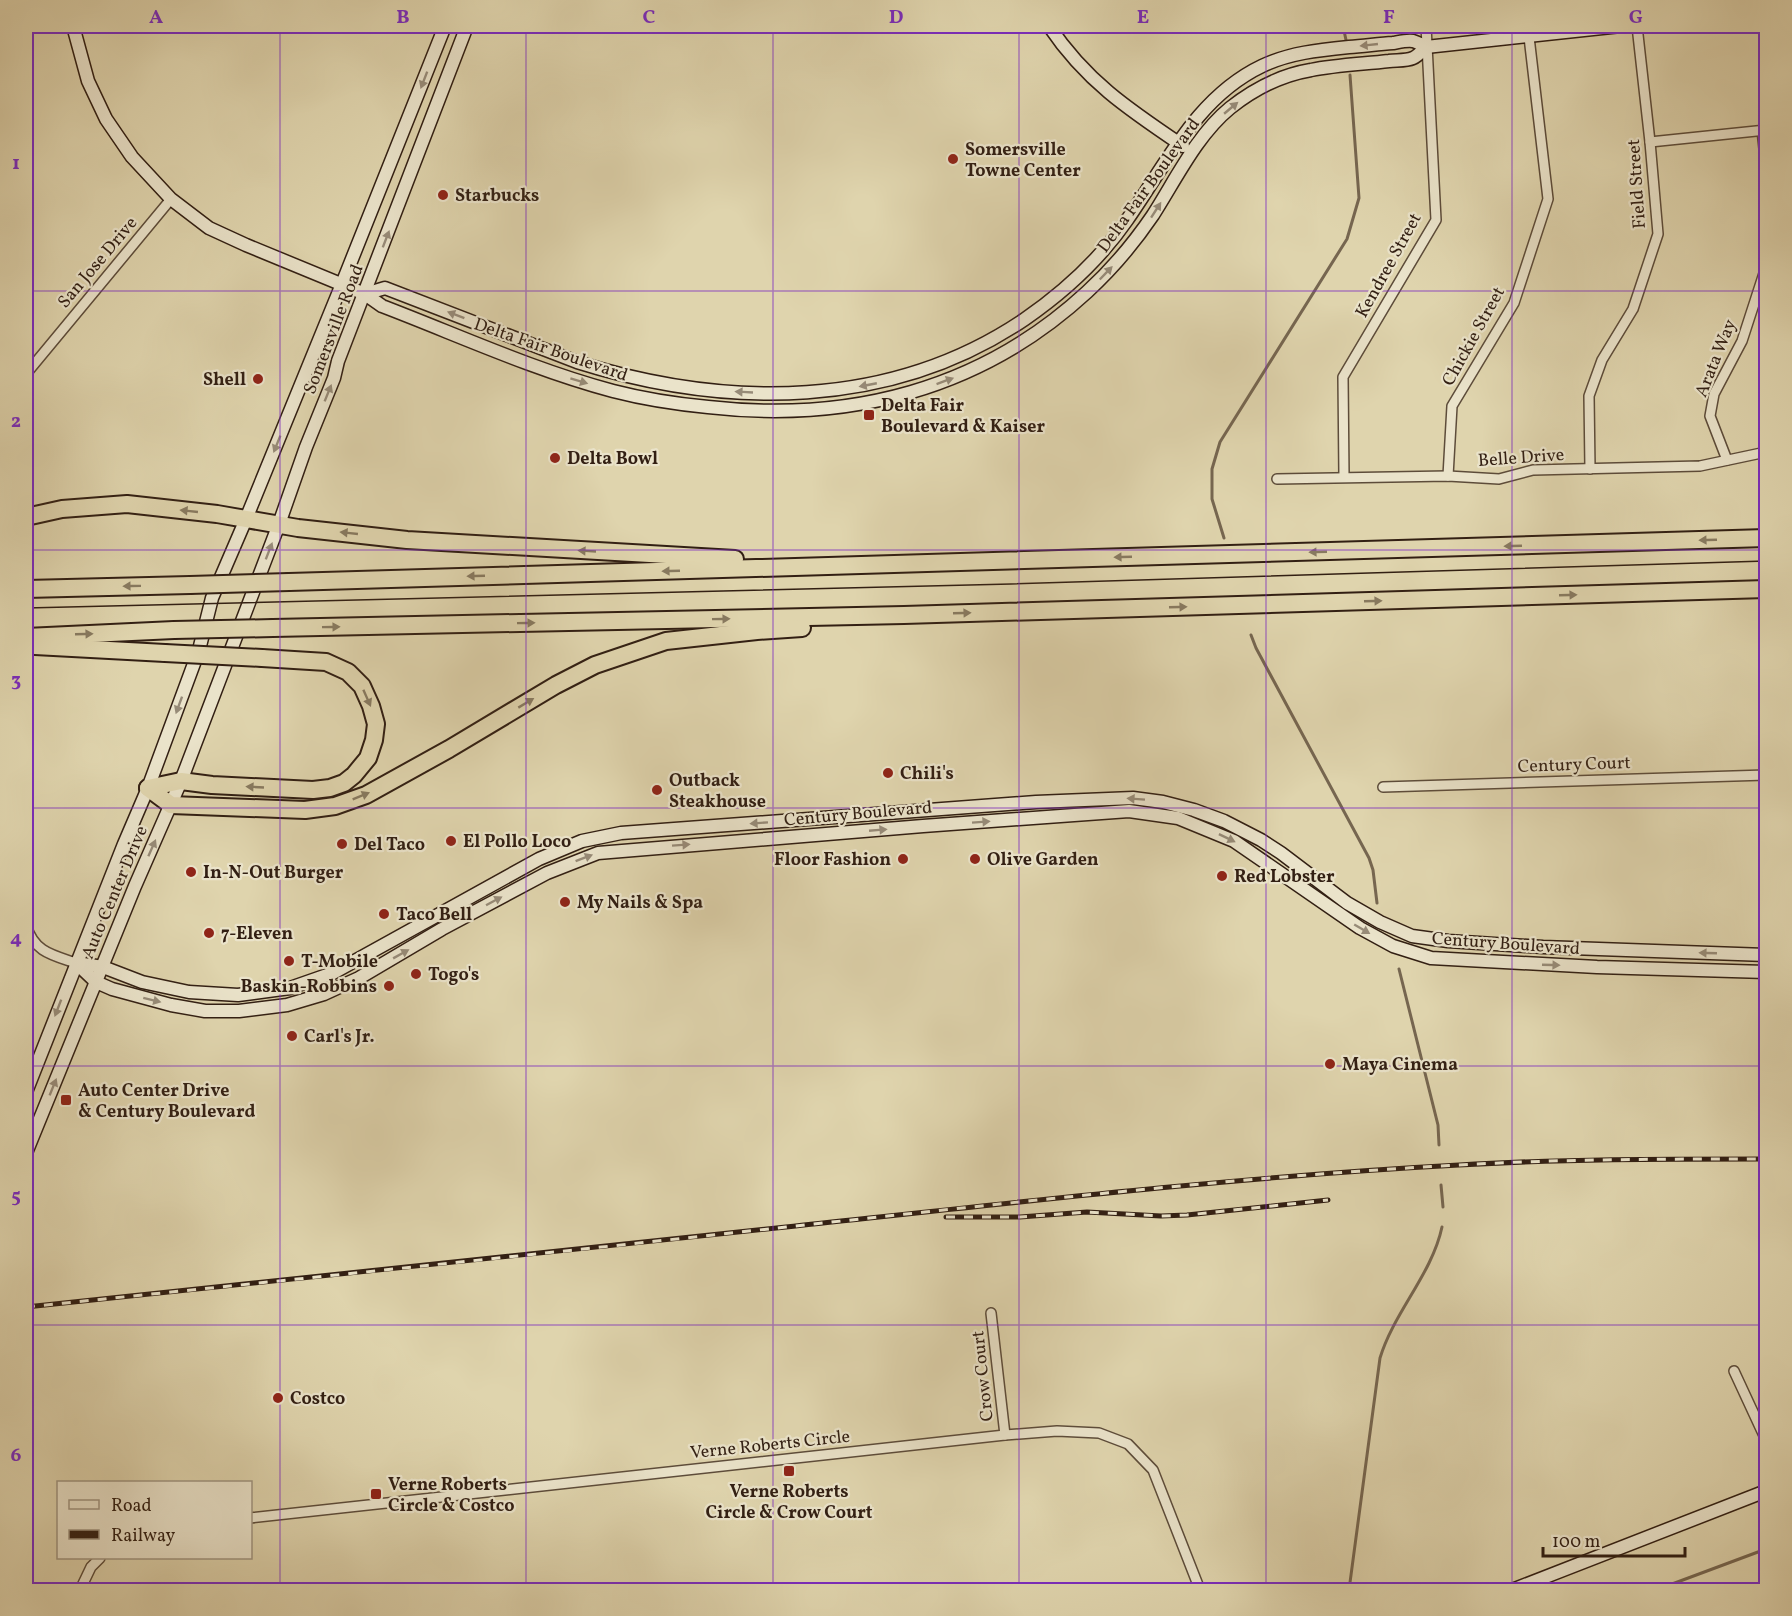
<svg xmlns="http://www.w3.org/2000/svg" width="1792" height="1616" font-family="Vollkorn,serif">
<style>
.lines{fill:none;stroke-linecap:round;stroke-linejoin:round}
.stream{stroke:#766650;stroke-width:3}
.street-casing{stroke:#5d4c3a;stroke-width:12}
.secondary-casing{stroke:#321f13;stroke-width:15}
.highway-casing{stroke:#321f13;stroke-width:20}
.street{stroke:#eae3ca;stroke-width:9}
.secondary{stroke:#eae3ca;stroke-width:12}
.highway{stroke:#dfd4ad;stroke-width:16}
.tram{stroke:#321f13;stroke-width:1.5}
.rail-casing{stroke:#321f13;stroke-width:5}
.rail{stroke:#eae3ca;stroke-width:3;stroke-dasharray:9;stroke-linecap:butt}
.highway-bridge-casing{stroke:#321f13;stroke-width:20;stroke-linecap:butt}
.highway-bridge{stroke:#dfd4ad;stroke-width:16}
.oneway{fill:#978b78}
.oneway2{fill:#887a60}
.grid{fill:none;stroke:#7b2cbf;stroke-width:1.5;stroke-opacity:0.55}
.poi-dot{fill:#8f2418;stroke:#eae3ca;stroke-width:2}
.labels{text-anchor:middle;stroke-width:4.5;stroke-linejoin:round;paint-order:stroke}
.poi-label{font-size:18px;font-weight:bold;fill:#321f13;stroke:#eae3ca;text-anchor:start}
.street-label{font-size:18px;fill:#321f13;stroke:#eae3ca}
.neatline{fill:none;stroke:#7b2cbf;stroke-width:2}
.grid-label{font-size:20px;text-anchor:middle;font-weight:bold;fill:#7b2cbf}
</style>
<rect width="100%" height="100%" fill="#dfd4ad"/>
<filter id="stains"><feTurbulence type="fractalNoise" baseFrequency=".00333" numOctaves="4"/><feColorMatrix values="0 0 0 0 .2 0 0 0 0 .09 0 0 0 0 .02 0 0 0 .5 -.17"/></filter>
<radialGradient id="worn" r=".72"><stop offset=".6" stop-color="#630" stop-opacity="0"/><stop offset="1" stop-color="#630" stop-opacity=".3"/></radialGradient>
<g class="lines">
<!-- stream -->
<g class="stream">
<polyline points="1343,26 1346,40"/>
<polyline points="1224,538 1212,499 1212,469 1220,442 1347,239 1359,198 1350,75"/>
<polyline points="1251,635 1256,648 1369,858 1373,870 1377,903"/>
<polyline points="1399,969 1438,1125 1439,1145"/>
<polyline points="1441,1185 1443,1207"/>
<path d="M1349 1590 1380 1358C1394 1312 1432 1274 1442 1227"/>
<polyline points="1656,1590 1766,1549"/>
</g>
<defs>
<g id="street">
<polyline points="1762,130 1766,167"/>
<polyline points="1650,142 1766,130"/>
<polyline points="26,374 171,199"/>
<polyline points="1727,460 1710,416 1714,394 1742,341 1766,267"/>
<polyline points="1590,469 1589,396 1602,360 1633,309 1658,234 1650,142 1637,26"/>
<polyline points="1448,476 1452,406 1514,303 1548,199 1529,37"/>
<polyline points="1344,477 1343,377 1436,220 1426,26"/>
<polyline points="1277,479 1448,476 1499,479 1533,470 1700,466 1766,452"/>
<polyline points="1383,787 1766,775"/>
<path d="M26 925C34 952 52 955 76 963"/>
<polyline points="991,1313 1005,1435"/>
<polyline points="1734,1371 1766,1440"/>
<polyline points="250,1518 1005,1435 1057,1431 1099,1433 1128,1444 1153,1470 1200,1590"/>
<polyline points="80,1590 91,1567 100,1558"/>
</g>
<g id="secondary">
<path d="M73 26 88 81 106 119 132 157 171 199 209 228 246 245 365 294 382 306C458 335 534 370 613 391 644 399 676 404 708 407 849 423 981 390 1087 292 1112 269 1134 243 1153 215 1176 179 1197 135 1230 108 1254 89 1281 75 1311 70 1336 65 1363 64 1389 61 1396 60 1406 61 1413 58 1418 56 1422 51 1426 47"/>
<path d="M1049 26C1086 81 1128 109 1183 146"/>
<path d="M365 294 385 288 577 362C727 409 891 410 1025 319 1064 292 1100 259 1127 220 1167 163 1197 97 1262 66 1289 53 1319 50 1349 47 1364 46 1378 44 1393 43 1399 42 1407 40 1413 41 1417 42 1422 45 1426 47L1621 26"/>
<polyline points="76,963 96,982 112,989 171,1005 205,1011 239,1011 287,1005 324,994 359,978 442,929 547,873 598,853 923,826 1129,811 1178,818 1234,841 1360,928 1393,946 1431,958 1597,967 1766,972"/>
<polyline points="76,963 103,967 142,982 189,992 238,995 290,988 333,973 539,859 582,841 621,833 1036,802 1133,798 1163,802 1194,810 1224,821 1261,840 1281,853 1347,903 1380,922 1412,936 1448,941 1543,947 1766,955"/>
<polyline points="26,1092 124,844 148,788 199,650 212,598 246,519 342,284 445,26"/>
<polyline points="26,1153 135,886 181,781 279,524 306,447 334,378 338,361 467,26"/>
<polyline points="1512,1590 1766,1491"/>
</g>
<g id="highway">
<polyline points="26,517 62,509 127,504 217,514 298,528 407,540 735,559"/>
<polyline points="289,582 1766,538"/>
<polyline points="26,589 190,585"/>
<polyline points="273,628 904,615 1766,589"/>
<polyline points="26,637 174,630"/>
<polyline points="35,646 165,653"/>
<polyline points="148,788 171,805 305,810 335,806 366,795 449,749 556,685 595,665 666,641 757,631 802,628"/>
<polyline points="148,788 181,781 212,785 313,790 330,788 344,783 354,775 368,758 374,740 376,724 371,706 362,686 348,672 326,662 262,658"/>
</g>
</defs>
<!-- street casing -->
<use href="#street" class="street-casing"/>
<!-- secondary casing -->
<use href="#secondary" class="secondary-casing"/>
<!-- highway casing -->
<use href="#highway" class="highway-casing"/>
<!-- street -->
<use href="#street" class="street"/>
<!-- secondary -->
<use href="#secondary" class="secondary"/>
<!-- highway -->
<use href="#highway" class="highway"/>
<!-- tram -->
<polyline class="tram" points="26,608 1011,584 1766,561"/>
<defs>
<g id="rail">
<polyline points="946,1217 1020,1217 1087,1212 1161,1216 1187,1215 1328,1200"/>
<path d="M26 1307C279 1281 532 1255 786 1227 1010 1203 1234 1177 1459 1165 1561 1159 1664 1159 1766 1159"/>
</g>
</defs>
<!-- rail casing -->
<use href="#rail" class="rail-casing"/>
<!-- rail -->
<use href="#rail" class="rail"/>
<defs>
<g id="highway-bridge">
<polyline points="190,585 289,582"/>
<polyline points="174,630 273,628"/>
<polyline points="165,653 262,658"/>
</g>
</defs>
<!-- highway-bridge casing -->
<use href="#highway-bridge" class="highway-bridge-casing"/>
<!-- highway-bridge -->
<use href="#highway-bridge" class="highway-bridge"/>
</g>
<!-- one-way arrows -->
<defs><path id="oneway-solid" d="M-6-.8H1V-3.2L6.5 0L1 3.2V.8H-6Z" transform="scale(1.5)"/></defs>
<g class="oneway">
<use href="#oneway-solid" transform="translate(1369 45) rotate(174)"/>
<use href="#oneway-solid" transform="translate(424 80) rotate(111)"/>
<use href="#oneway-solid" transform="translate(1231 108) rotate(-40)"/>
<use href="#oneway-solid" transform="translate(1156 210) rotate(-57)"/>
<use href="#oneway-solid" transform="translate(386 239) rotate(-69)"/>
<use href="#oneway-solid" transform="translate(1106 273) rotate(-46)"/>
<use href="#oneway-solid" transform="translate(456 315) rotate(-159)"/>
<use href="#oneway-solid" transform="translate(579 381) rotate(17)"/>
<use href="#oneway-solid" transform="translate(945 381) rotate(-20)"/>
<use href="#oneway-solid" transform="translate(868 385) rotate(169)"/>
<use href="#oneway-solid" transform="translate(744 392) rotate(-177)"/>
<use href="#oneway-solid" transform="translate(328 393) rotate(-68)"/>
<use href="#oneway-solid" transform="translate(277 444) rotate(112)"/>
<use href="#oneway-solid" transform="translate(269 551) rotate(-69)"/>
<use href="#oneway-solid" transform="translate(179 705) rotate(110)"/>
<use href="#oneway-solid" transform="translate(1136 799) rotate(-176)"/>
<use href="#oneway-solid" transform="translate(981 822) rotate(-4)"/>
<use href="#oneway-solid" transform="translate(759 823) rotate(176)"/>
<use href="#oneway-solid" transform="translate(878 830) rotate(-5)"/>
<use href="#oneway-solid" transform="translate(1227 838) rotate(26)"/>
<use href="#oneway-solid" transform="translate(681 845) rotate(-4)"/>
<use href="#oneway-solid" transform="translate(152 848) rotate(-66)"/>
<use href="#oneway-solid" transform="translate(584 858) rotate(-21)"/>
<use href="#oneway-solid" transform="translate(494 901) rotate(-28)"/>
<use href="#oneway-solid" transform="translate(1362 929) rotate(30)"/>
<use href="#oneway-solid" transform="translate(1708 953) rotate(-178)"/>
<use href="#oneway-solid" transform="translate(401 954) rotate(-29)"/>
<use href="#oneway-solid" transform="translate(1551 965) rotate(2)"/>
<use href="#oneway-solid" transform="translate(152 1000) rotate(14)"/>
<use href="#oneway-solid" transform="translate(58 1008) rotate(111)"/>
<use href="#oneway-solid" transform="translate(53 1087) rotate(-68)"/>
</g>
<g class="oneway2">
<use href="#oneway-solid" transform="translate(189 511) rotate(-174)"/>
<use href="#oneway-solid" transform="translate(349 533) rotate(-174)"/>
<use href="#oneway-solid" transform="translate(1708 540) rotate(178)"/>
<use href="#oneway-solid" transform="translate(1513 546) rotate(178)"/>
<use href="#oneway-solid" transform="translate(587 551) rotate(-177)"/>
<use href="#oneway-solid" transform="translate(1318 552) rotate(178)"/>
<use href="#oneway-solid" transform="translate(1123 557) rotate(178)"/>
<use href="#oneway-solid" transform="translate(671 571) rotate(178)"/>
<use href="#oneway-solid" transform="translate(476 576) rotate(178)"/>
<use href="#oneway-solid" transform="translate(132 586) rotate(179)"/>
<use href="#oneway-solid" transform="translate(1568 595) rotate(-2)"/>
<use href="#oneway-solid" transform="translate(1373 601) rotate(-2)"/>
<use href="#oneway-solid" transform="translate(1178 607) rotate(-2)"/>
<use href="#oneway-solid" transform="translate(962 613) rotate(-2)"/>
<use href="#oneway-solid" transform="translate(721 619) rotate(-1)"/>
<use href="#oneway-solid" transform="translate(526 623) rotate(-1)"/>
<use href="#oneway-solid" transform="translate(331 627) rotate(-1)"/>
<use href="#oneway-solid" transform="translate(84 634) rotate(-2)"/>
<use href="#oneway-solid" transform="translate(367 698) rotate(66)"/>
<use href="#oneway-solid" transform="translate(526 703) rotate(-31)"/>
<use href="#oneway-solid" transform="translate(255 787) rotate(-177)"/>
<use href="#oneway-solid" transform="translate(361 796) rotate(-22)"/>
</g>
<!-- grid -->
<path class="grid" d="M280 26V1590M526 26V1590M773 26V1590M1019 26V1590M1266 26V1590M1512 26V1590M26 291H1766M26 550H1766M26 808H1766M26 1066H1766M26 1325H1766"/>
<!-- markers -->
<g class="poi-dot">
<circle cx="953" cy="159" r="6"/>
<circle cx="443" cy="195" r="6"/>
<circle cx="258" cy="379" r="6"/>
<rect x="863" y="409" width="12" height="12" rx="3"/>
<circle cx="555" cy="458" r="6"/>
<circle cx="888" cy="773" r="6"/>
<circle cx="657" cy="790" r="6"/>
<circle cx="451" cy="841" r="6"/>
<circle cx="342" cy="844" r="6"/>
<circle cx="903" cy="859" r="6"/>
<circle cx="975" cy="859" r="6"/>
<circle cx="191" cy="872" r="6"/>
<circle cx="1222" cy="876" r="6"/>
<circle cx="565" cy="902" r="6"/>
<circle cx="384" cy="914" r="6"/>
<circle cx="209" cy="933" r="6"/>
<circle cx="289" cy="961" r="6"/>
<circle cx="416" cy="974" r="6"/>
<circle cx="389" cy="986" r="6"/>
<circle cx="292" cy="1036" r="6"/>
<circle cx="1330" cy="1064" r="6"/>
<rect x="60" y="1094" width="12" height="12" rx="3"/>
<circle cx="278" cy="1398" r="6"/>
<rect x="783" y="1465" width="12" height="12" rx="3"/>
<rect x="370" y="1488" width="12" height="12" rx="3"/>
</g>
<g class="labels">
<!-- poi labels -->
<g class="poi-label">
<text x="965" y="155">Somersville<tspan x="965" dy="21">Towne Center</tspan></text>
<text x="455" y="201">Starbucks</text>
<text x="246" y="385" text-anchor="end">Shell</text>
<text x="881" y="411">Delta Fair<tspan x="881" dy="21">Boulevard &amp; Kaiser</tspan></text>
<text x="567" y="464">Delta Bowl</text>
<text x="900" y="779">Chili's</text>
<text x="669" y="786">Outback<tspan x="669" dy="21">Steakhouse</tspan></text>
<text x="463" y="847">El Pollo Loco</text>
<text x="354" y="850">Del Taco</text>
<text x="891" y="865" text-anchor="end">Floor Fashion</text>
<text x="987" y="865">Olive Garden</text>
<text x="203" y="878">In-N-Out Burger</text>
<text x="1234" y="882">Red Lobster</text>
<text x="577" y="908">My Nails &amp; Spa</text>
<text x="396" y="920">Taco Bell</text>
<text x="221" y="939">7-Eleven</text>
<text x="301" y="967">T-Mobile</text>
<text x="428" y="980">Togo's</text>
<text x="377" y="992" text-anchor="end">Baskin-Robbins</text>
<text x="304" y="1042">Carl's Jr.</text>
<text x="1342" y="1070">Maya Cinema</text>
<text x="78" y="1096">Auto Center Drive<tspan x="78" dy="21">&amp; Century Boulevard</tspan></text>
<text x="290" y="1404">Costco</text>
<text x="388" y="1490">Verne Roberts<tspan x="388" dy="21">Circle &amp; Costco</tspan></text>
<text x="789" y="1497" text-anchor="middle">Verne Roberts<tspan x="789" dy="21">Circle &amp; Crow Court</tspan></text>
</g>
<!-- street labels -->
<g class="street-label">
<text transform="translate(1636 184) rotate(-94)" y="6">Field Street</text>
<text transform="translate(1148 185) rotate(-54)" y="6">Delta Fair Boulevard</text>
<text transform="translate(97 262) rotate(-50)" y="6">San Jose Drive</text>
<text transform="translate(1388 265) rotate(-61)" y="6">Kendree Street</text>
<text transform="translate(333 329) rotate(-69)" y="6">Somersville Road</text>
<text transform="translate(1473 336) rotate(-61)" y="6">Chickie Street</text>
<text transform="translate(551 349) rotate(19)" y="6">Delta Fair Boulevard</text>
<text transform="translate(1715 358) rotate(-68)" y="6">Arata Way</text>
<text transform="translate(1521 457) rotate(-4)" y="6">Belle Drive</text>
<text transform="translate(1574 764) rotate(-2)" y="6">Century Court</text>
<text transform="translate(858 813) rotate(-5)" y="6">Century Boulevard</text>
<text transform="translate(114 892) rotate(-67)" y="6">Auto Center Drive</text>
<text transform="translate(1506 943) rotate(4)" y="6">Century Boulevard</text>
<text transform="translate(982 1376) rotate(-96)" y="6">Crow Court</text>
<text transform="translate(770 1444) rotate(-6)" y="6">Verne Roberts Circle</text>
</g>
</g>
<!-- margin -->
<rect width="1792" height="1616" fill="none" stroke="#dfd4ad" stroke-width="66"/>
<!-- legend -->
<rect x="57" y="1481" width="195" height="78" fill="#eae3ca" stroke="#a09581" stroke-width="1.5"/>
<rect x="69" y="1500" width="30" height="9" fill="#eae3ca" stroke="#a09581" stroke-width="1.5"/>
<text x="111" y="1511" font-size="18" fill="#321f13">Road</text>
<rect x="69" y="1530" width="30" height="9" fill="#321f13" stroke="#a09581" stroke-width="1.5"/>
<text x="111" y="1541" font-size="18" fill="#321f13">Railway</text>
<!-- scale -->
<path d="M1543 1547v9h142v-9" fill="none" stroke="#321f13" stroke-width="3"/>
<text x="1552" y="1547" font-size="18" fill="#321f13" stroke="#eae3ca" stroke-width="4.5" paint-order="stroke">100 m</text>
<rect x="33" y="33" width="1726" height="1550" class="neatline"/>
<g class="grid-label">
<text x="156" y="23">A</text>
<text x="403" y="23">B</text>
<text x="649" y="23">C</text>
<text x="896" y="23">D</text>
<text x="1143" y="23">E</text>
<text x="1389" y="23">F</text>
<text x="1636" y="23">G</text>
<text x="16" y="169">1</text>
<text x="16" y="427">2</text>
<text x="16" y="686">3</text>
<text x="16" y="944">4</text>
<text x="16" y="1202">5</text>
<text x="16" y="1461">6</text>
</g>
<rect width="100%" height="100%" filter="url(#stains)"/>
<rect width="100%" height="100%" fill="url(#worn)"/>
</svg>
